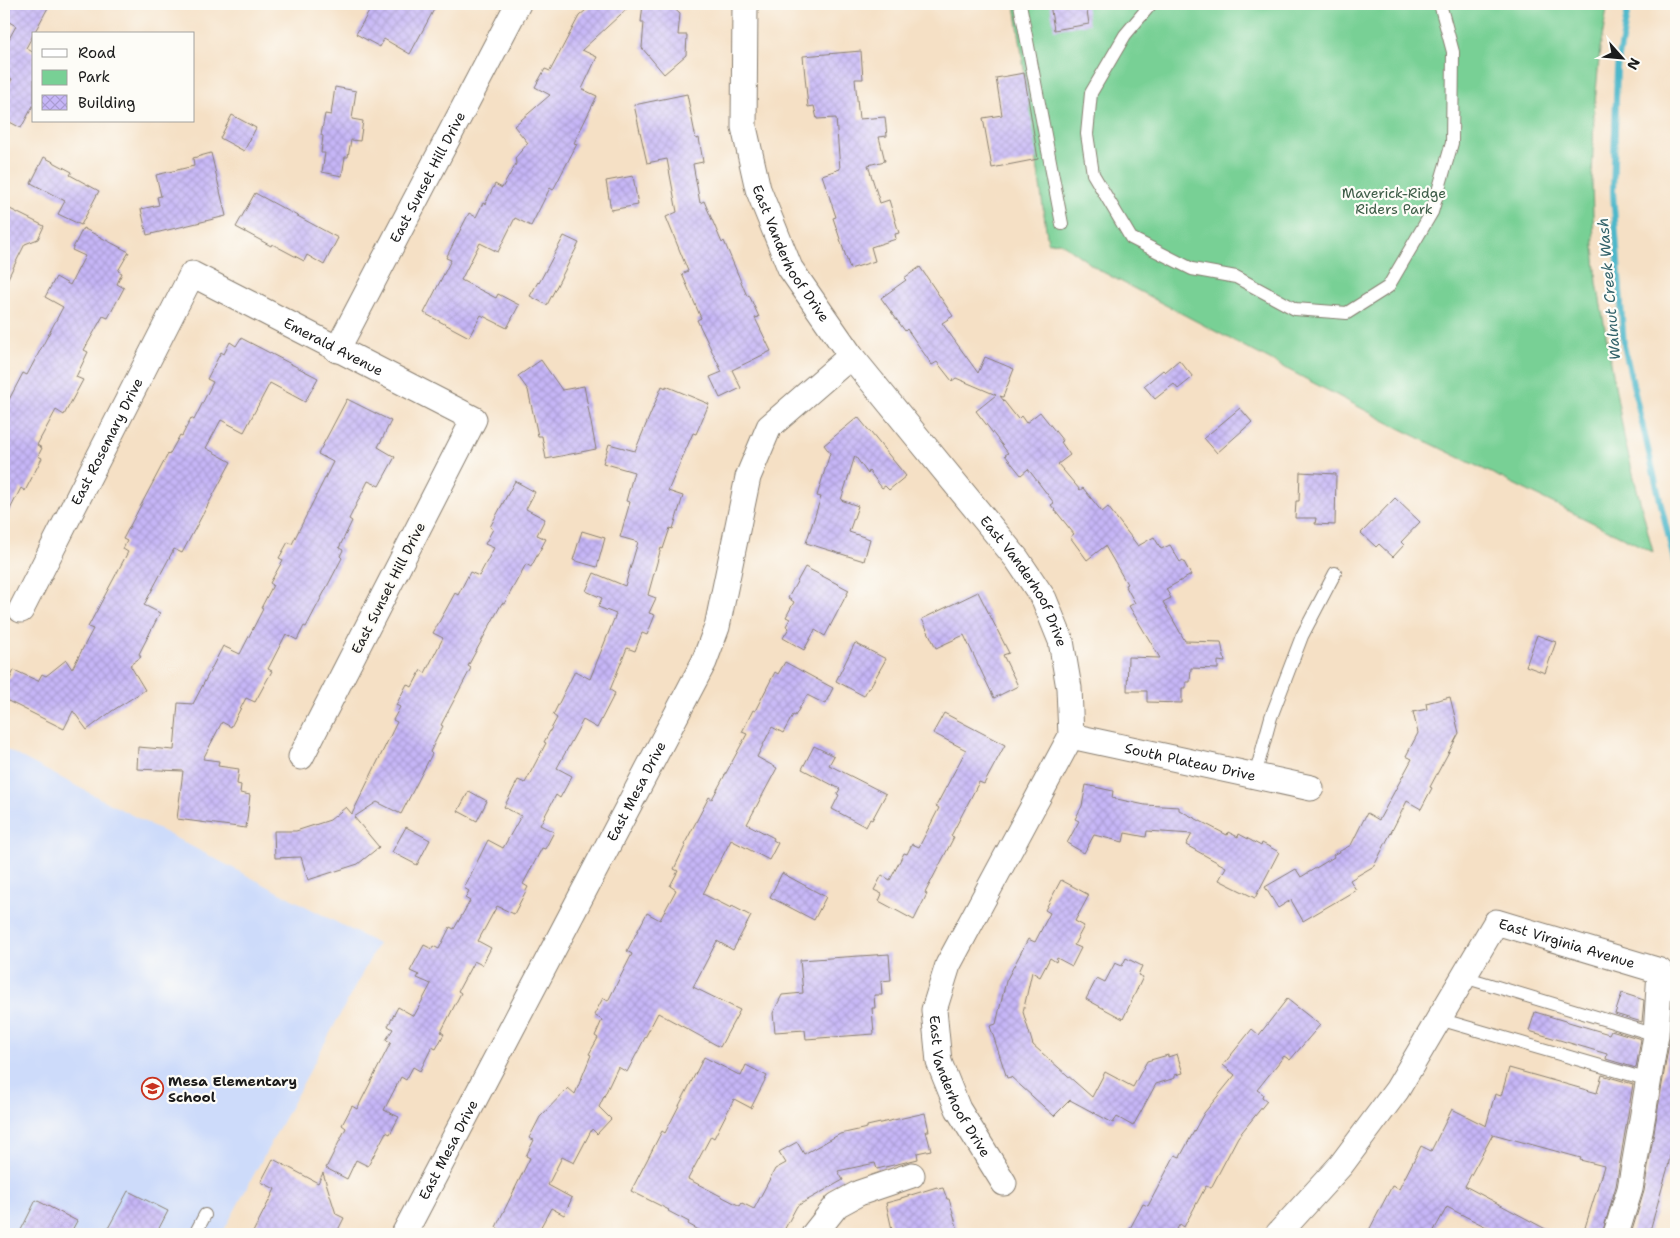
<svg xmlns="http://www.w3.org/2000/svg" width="1680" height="1238" font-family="'Shantell Sans',sans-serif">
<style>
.built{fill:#cddbfa}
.green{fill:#78d095;stroke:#4a7658}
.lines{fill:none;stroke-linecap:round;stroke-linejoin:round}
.stream{stroke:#4db8ca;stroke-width:6}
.building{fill:url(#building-cross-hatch)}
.lane-casing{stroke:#887e70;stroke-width:14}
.street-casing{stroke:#887e70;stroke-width:27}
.lane{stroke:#fff;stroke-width:12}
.street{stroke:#fff;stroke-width:25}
.labels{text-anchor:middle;stroke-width:4.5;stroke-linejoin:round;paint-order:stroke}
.street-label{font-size:14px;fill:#1c1c1c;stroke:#fdfcf7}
.park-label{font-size:14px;fill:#3c5b46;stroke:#fdfcf7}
.poi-label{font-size:14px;font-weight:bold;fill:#1c1c1c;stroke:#fdfcf7;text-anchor:start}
.water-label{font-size:15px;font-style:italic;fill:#32626a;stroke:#fdfcf7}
</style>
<defs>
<pattern id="building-cross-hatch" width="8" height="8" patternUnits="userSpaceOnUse" patternTransform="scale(1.25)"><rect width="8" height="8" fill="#c6b6f7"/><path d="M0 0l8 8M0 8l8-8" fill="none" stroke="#aa9cd3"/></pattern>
</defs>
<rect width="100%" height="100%" fill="#fdfcf7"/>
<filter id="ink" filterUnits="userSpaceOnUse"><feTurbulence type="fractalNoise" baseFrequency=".02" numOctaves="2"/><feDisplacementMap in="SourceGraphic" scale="10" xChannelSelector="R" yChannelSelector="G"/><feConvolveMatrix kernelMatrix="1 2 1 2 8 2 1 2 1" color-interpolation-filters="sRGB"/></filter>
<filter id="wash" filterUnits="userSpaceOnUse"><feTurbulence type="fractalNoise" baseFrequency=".0096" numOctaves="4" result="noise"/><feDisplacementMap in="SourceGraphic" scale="20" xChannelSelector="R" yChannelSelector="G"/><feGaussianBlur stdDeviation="1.12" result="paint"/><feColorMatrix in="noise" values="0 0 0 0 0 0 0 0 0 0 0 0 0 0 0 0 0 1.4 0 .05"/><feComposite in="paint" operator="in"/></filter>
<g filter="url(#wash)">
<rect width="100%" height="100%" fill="#f5e0c5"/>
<!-- built -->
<polygon class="built" points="4,748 378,944 222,1234 4,1234"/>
<!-- green -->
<polygon class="green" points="1015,4 1608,4 1600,49 1594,113 1592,183 1594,246 1597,283 1625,442 1653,552 1399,428 1099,270 1060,242 1048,243"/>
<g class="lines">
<!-- stream -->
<g class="stream">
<polyline points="1629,4 1617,68 1613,192 1624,346 1676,569"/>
<polyline points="1674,4 1676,29"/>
</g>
</g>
<g id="blocks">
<!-- building -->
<g class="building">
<polygon points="4,4 50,4 26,48 34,53 34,104 21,128 4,119 4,93 12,79 4,74 4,48 16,26 4,19"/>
<polygon points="379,4 437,4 410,54 384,39 380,47 356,34 370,10 375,12"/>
<polygon points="593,4 632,4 582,50 597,57 582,89 597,96 574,143 577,144 553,190 550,188 531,226 515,218 498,252 480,243 461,280 496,298 498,294 519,305 507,328 481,315 469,337 424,313 451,260 446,258 469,213 476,217 483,203 485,204 495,184 502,188 516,164 515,158 528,143 514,126 550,95 535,87 545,69 550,71 579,16"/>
<polygon points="643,4 669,4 680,14 678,35 687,35 686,55 664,74 642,48 644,22 641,22"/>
<polygon points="1050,4 1086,4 1089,24 1054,30"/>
<polygon points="861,51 863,79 855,79 859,119 885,117 887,136 879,137 885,161 868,165 880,203 889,200 899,233 895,234 896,239 871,247 875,261 850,269 833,218 836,217 822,175 840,169 836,118 817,119 814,106 808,107 803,56"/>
<polygon points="1024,73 1038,159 992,168 983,118 1002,115 996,78"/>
<polygon points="335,87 356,91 352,119 363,121 360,141 351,140 348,157 345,157 342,176 322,172 325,153 321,153 323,136 321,135 325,114 331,115"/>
<polygon points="687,94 696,139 699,138 703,162 693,164 700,203 704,201 722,243 724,241 747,296 749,295 759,317 755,318 771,351 732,370 741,388 720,398 710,377 722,372 697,320 701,318 682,274 688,271 666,217 677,212 667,159 647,163 634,105"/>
<polygon points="232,115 256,128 244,151 220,138"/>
<polygon points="211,153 226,216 147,235 141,209 159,205 157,197 161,196 156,175 194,166 193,158"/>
<polygon points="44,157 72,172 70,175 99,191 81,225 58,214 65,201 31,183"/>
<polygon points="633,176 638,205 611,210 606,181"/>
<polygon points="255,193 338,238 324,265 307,255 304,261 272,244 271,246 236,227"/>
<polygon points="4,206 44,226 38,239 25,244 4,286"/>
<polygon points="83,228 129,252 118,271 122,273 117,284 124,288 108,318 103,316 84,350 88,352 76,377 83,380 64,415 56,410 37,445 42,448 38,456 42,458 25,491 21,488 4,521 4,409 23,373 27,375 63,307 45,297 56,277 70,285 85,256 72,250"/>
<polygon points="564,236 579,243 547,305 530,296 538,282 539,283"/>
<polygon points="920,267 953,316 942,323 978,373 985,357 1014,369 1003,397 1000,396 1018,419 1021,416 1026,423 1040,412 1063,441 1061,442 1070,455 1058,464 1080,490 1083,488 1102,512 1108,507 1138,546 1154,537 1161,549 1170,545 1180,562 1183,560 1191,575 1166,589 1171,598 1163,602 1185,641 1221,642 1225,662 1218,661 1218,669 1191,668 1190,682 1186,682 1186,688 1182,688 1182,703 1147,702 1147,691 1127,691 1128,657 1160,658 1129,606 1135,603 1125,585 1127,584 1105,546 1087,560 1070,537 1074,534 1051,505 1054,503 1028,469 1021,475 1005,455 1008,453 976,411 996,395 956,378 952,381 937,362 932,365 907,329 905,331 881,298 906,280 904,278"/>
<polygon points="241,338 318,378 305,402 270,383 244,432 221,420 206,448 231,462 182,553 174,549 144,605 160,613 139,654 141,657 130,665 145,690 112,711 87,730 73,711 64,729 4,699 4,676 10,679 14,670 38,681 42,674 46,676 66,660 72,669 93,629 88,627 128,552 123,549 127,541 123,539 168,454 169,455 180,435 182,436 191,418 194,420 213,382 207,379 221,352 224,354 230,342 236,346"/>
<polygon points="541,360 562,390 584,386 596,449 546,459 542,436 538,436 528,390 518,376"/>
<polygon points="1179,360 1193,377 1178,389 1174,384 1155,399 1144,386 1163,370 1165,372"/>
<polygon points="662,386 666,388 666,386 709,404 696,434 693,433 668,491 683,496 673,529 670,528 663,549 661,548 648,595 656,598 649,613 655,615 647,635 642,633 635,651 627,648 610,690 615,693 597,728 583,720 557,768 572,776 560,798 556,795 540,825 554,832 545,849 542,848 523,884 528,887 514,914 497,906 478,941 491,948 482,965 474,961 458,991 461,993 441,1032 444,1034 436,1049 432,1047 420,1071 413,1067 406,1080 401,1077 384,1110 399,1117 390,1134 386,1132 368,1166 356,1160 347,1179 326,1168 346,1128 342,1125 352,1106 357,1109 391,1042 386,1040 393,1029 388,1026 398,1007 414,1016 431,984 417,978 419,975 410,971 424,945 432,949 433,946 439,949 450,927 454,929 470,901 465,898 469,891 464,888 488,840 503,848 521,816 504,807 518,780 525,783 546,743 544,742 557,718 553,715 575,671 590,679 616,614 598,607 602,598 586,591 594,573 625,586 638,542 620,537 630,502 626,501 634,472 603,463 609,444 635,451"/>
<polygon points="347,399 391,421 378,447 395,457 379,486 368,481 349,519 352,521 339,548 343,550 340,556 342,558 306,627 304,626 297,640 286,634 268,669 272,671 255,702 246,698 231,727 222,722 203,759 219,761 218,766 239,769 237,784 241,785 240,793 250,795 246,828 177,819 183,771 137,769 138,747 174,750 178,703 193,704 223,646 240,654 263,609 261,608 273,585 270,583 283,560 279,558 288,542 292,544 333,462 318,454"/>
<polygon points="1240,408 1252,422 1217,453 1204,438"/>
<polygon points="858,417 906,476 889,490 885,486 882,488 869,471 868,474 855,456 841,500 858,506 849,532 870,539 864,561 806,543 821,497 817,496 830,453 824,445"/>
<polygon points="1300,472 1336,474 1335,525 1315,524 1316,518 1295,518 1296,501 1299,501"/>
<polygon points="515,481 535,492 526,509 545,519 537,535 546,539 531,567 526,564 504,604 502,603 468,666 471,668 441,725 443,726 430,752 432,754 401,814 377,802 354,817 379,847 358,864 308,880 301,857 275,858 274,831 296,831 330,820 346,807 352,814 397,722 393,720 400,707 396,705 407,684 412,687 421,670 425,673 443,638 433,633 455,593 458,595 470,572 479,576 494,548 485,544 493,529 490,527"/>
<polygon points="1395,498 1420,522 1401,542 1404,545 1393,557 1379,544 1376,547 1361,533"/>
<polygon points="582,531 605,538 597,567 573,560"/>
<polygon points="805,567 849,590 825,636 815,630 804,650 783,638 789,628 786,626 790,619 786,617 794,602 788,598"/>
<polygon points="978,592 1009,653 1003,655 1018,686 994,698 964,635 936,648 922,619"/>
<polygon points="1537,635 1556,642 1545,673 1526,666"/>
<polygon points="855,643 886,659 869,689 868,688 864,696 836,681"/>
<polygon points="785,662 833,688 825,704 807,695 795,716 793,715 783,733 772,727 757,757 777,768 747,824 774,838 773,840 778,843 769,860 731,840 703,894 731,908 732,906 751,916 733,950 717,941 693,987 740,1010 720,1047 658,1013 627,1072 618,1067 599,1107 611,1119 597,1134 592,1129 574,1163 562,1157 548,1185 572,1198 564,1215 551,1208 537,1234 497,1234 499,1229 496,1227 530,1158 526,1156 534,1140 529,1138 540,1117 568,1088 575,1094 591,1055 589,1054 598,1038 595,1036 602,1020 594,1015 603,998 608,1001 632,954 627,951 647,913 660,920 676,890 670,886 678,871 674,869 685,846 684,845 709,797 712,799 747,734 742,732 753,710 755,711 775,672 778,674"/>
<polygon points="1450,697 1459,733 1430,787 1432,788 1421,809 1407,801 1374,866 1350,880 1356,890 1303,921 1291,900 1278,908 1265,887 1296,869 1301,877 1334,857 1333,855 1351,845 1367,813 1379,820 1412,759 1406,756 1418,733 1413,712 1427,709 1426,703"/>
<polygon points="944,713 1005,745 984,784 979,782 951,836 954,837 925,893 927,894 914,920 879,901 882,894 874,890 882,875 890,880 904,853 907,854 912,844 919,847 939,808 936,806 966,750 933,733"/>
<polygon points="814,746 834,756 829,765 886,794 872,820 870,819 866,827 832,809 839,795 837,794 840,789 802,769"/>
<polygon points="1086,785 1113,791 1112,798 1145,805 1179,807 1179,810 1227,835 1228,832 1238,837 1239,834 1261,846 1262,843 1279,852 1255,898 1219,880 1226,867 1186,845 1192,834 1147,831 1146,837 1125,833 1123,842 1094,835 1084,853 1067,843 1079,821 1075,819 1082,806"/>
<polygon points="469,791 487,801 477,821 458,811"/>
<polygon points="406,827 430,840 417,865 392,852"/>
<polygon points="782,873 826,897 814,920 770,897"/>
<polygon points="1061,880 1089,895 1075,921 1084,926 1074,945 1081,948 1072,966 1057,958 1056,962 1050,958 1040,977 1032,972 1023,1012 1033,1045 1092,1097 1105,1072 1133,1087 1147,1061 1168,1055 1168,1057 1177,1054 1183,1073 1175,1075 1175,1078 1156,1084 1133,1126 1117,1117 1113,1123 1070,1100 1054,1116 1011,1077 1007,1078 990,1026 996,1024 1006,981 1028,939 1035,942 1050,913 1045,910"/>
<polygon points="889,954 891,980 881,981 882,995 874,995 875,1008 872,1008 874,1034 806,1039 805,1030 775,1032 773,1013 782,995 803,993 800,960"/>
<polygon points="1126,958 1142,966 1138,975 1143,977 1123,1019 1086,999 1097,978 1105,982 1115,963 1122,966"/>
<polygon points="1622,993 1644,1000 1642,1022 1615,1014"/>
<polygon points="1287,999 1320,1025 1290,1060 1284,1056 1257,1090 1263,1094 1262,1097 1267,1101 1238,1137 1211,1188 1206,1186 1184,1227 1180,1224 1174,1234 1127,1234 1143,1204 1148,1206 1175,1155 1180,1157 1204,1113 1235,1075 1223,1065 1252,1029 1259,1035"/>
<polygon points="1672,1008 1676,1010 1676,1121 1668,1167 1649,1234 1631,1234 1644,1191 1670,1037"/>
<polygon points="1535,1012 1609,1034 1611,1030 1641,1039 1636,1068 1606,1059 1607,1054 1529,1031"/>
<polygon points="704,1057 741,1076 746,1065 767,1076 751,1108 734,1099 714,1138 711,1136 688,1179 740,1206 742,1203 754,1209 775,1169 786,1163 779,1152 797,1142 804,1154 840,1134 867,1128 867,1126 925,1113 929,1131 926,1131 931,1150 917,1153 918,1159 877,1169 875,1163 838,1171 843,1180 797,1206 782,1234 706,1234 688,1224 689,1222 668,1211 669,1210 631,1191 662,1131 665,1133"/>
<polygon points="1509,1068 1597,1093 1602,1075 1633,1084 1616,1186 1602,1234 1583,1234 1604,1166 1580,1160 1581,1158 1493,1134 1465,1186 1555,1234 1500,1234 1447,1207 1432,1234 1367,1234 1392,1186 1399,1189 1421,1146 1431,1151 1452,1109 1486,1126 1495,1094 1501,1096"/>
<polygon points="273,1159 318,1183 323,1173 336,1214 344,1218 336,1234 252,1234 275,1189 261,1182"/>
<polygon points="937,1187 938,1189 943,1188 947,1199 949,1199 959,1234 893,1234 886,1203 901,1199 901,1198"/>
<polygon points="128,1191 168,1211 156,1234 105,1234"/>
<polygon points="36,1200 77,1221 70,1234 19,1234"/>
</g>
</g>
</g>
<g filter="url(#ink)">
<use href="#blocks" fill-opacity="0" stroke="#887e70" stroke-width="1"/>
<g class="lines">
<defs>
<g id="lane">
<polyline points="1020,4 1062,224"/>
<polyline points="1151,4 1125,35 1091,93 1087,134 1093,174 1131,238 1192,269 1236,277 1295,309 1347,313 1388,287 1432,212 1452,143 1453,52 1440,4"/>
<polyline points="1255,776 1271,717 1302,636 1335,573"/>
<polyline points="1464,977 1656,1035"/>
<polyline points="1439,1019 1649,1080"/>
<polyline points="195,1234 205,1215"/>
</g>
<g id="street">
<path id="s1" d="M745 4 744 127 758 189 790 268 851 356 1017 559 1044 599 1061 641 1069 688 1071 736 948 965 934 1010 939 1062 958 1109 1004 1183"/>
<path id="s2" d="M337 350 518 4"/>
<path id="s3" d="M21 610 192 274 474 419 301 757"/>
<path id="s4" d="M1071 736 1311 788"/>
<path id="s5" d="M404 1234 704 662 717 627 748 477 769 427 851 356"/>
<polyline points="814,1234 837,1205 859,1193 912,1175"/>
<path id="s6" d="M1278 1234 1341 1165 1397 1090 1496 922 1660 971 1656 1035 1643 1114 1630 1189 1616 1234"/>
</g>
</defs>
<!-- lane casing -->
<use href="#lane" class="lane-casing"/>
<!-- street casing -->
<use href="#street" class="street-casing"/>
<!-- lane -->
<use href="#lane" class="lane"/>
<!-- street -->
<use href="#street" class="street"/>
</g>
</g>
<!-- icons -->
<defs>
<symbol id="school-ring" viewBox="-11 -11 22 22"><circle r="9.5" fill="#fdfcf7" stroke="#c8321e" stroke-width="1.5"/><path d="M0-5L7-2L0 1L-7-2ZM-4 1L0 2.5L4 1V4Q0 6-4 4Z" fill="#c8321e"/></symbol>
</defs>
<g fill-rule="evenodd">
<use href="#school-ring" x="140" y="1076" width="25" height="25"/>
</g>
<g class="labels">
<!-- street labels -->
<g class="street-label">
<text dy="5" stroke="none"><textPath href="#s2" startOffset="195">East Sunset Hill Drive</textPath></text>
<text dy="5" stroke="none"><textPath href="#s1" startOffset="259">East Vanderhoof Drive</textPath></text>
<text dy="5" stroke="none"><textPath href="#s3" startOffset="536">Emerald Avenue</textPath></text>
<text dy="5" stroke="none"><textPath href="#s3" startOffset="189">East Rosemary Drive</textPath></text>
<text dy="5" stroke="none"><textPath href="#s1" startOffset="664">East Vanderhoof Drive</textPath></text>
<text transform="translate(388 588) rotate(-63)" y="5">East Sunset Hill Drive</text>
<text dy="5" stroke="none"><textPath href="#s4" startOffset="122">South Plateau Drive</textPath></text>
<text dy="5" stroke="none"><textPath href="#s5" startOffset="500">East Mesa Drive</textPath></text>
<text dy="5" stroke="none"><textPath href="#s6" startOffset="456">East Virginia Avenue</textPath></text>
<text dy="5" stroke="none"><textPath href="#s1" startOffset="1219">East Vanderhoof Drive</textPath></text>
<text dy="5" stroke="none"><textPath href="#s5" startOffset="95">East Mesa Drive</textPath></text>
</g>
<!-- park labels -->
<g class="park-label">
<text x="1394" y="198">Maverick-Ridge<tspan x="1394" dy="16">Riders Park</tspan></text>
</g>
<!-- poi labels -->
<g class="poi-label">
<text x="168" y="1086">Mesa Elementary<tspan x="168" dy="16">School</tspan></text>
</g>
<!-- water labels -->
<g class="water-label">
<text transform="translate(1609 289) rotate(-95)" y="5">Walnut Creek Wash</text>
</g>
</g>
<!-- margin -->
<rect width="1680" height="1238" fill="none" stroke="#fdfcf7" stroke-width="20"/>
<!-- legend -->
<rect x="32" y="32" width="162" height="90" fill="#fdfcf7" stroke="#a3a29f"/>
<rect x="42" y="49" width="25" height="8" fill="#ffffff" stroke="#a3a29f"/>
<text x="78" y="58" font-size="15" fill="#1c1c1c">Road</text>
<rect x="42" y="70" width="25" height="15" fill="#78d095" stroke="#a3a29f"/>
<text x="78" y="82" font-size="15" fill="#1c1c1c">Park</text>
<rect x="42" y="95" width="25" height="15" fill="url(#building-cross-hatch)" stroke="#a3a29f"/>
<text x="78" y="108" font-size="15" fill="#1c1c1c">Building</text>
<!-- north arrow -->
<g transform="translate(1622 58) rotate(117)" stroke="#fdfcf7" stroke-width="4" paint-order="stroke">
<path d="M0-4L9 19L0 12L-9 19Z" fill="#1c1c1c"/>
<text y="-8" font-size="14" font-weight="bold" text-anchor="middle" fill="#1c1c1c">N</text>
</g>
</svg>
